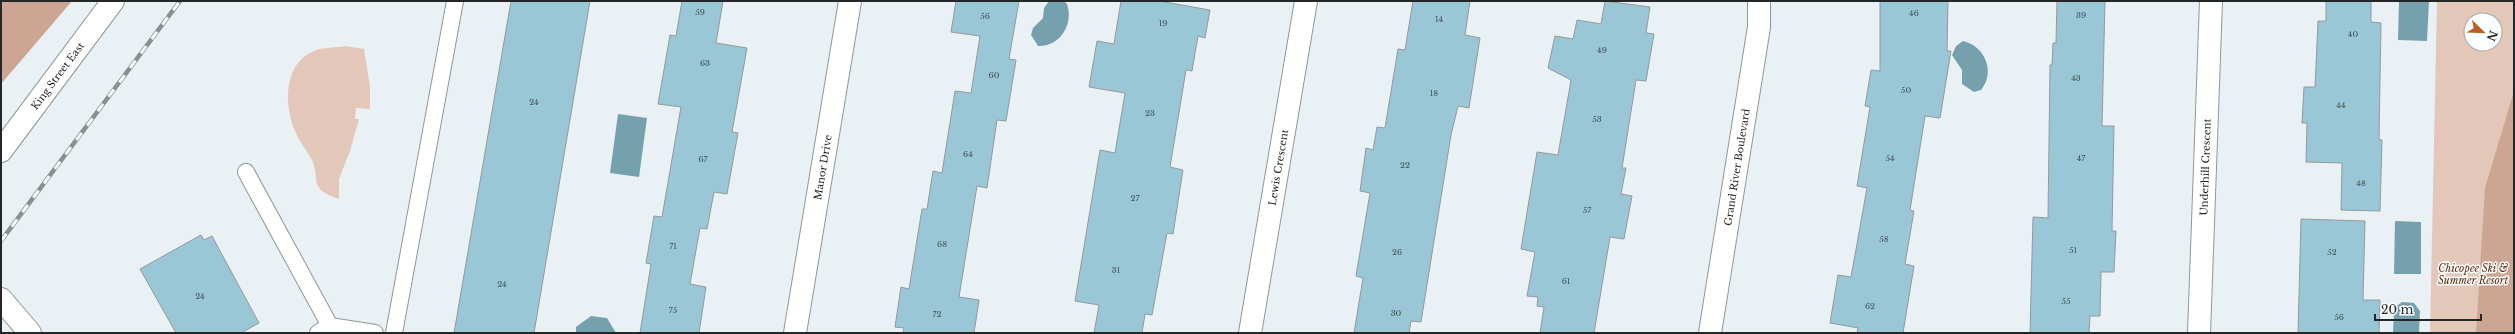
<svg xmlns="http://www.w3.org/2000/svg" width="2515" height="334" font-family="'Libre Baskerville',serif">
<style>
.green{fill:#e3c7b8;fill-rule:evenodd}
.forest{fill:#cca693}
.water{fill:#75a1af}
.building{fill:#99c7d5;stroke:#939a9d}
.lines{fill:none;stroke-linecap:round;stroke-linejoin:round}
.service-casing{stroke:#909799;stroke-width:18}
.minor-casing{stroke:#909799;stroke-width:24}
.tertiary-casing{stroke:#909799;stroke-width:24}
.secondary-casing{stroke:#909799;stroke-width:24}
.service{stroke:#fff;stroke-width:16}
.minor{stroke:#fff;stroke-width:22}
.tertiary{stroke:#fff;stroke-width:22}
.secondary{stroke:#fff;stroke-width:22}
.rail-casing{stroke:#8a9092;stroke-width:4.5}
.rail{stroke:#fbfeff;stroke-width:3;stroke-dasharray:9;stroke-linecap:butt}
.labels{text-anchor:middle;stroke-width:3;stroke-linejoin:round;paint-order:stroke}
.number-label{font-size:8px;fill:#414f53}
.street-label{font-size:10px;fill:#242728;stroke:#fbfeff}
.park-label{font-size:10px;font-style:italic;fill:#5b2b0d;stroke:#fbfeff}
</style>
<rect width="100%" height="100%" fill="#e9f1f4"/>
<!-- green -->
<g class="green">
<path d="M2437 1H2514V333H2430ZM2471 20H2495V44H2471Z"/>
<path d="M345 46 364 49 370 87V109L356 108 355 119H359L350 151 339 179V199C306 188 322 180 311 158 306 149 299 141 295 131 284 105 283 64 314 51 323 47 335 48 345 46Z"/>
</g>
<!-- forest -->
<g class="forest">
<polygon points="1,1 72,1 1,84"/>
<polygon points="2514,91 2514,333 2476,333 2485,188"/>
</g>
<!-- water -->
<g class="water">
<path d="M1049 1H1064L1067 4C1074 24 1060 47 1038 46L1031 35 1033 28 1043 18 1044 8Z"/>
<polygon points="2399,1 2429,1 2427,41 2398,40"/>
<path d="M1963 41C1985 46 1996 72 1981 90L1974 92 1962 84V70L1952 55 1956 46Z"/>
<polygon points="618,114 647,118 639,177 610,173"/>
<polygon points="2395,221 2421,222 2421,274 2394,274"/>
<polygon points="2402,302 2414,303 2420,311 2419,333 2393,333 2394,308"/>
<polygon points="591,316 607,318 616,333 576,333 576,327"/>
</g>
<!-- building -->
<g class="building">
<polygon points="511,1 590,1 534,333 454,333"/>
<polygon points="682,1 723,1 716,43 747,48 732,132 738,133 727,194 714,192 707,229 700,228 690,284 706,287 699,333 640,333 651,264 646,263 654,216 662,217 681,107 658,104 670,35 676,36"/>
<polygon points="956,1 1019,1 1009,59 1016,60 1006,121 997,120 987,188 977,186 959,297 979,300 974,333 903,333 904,328 895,327 901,287 909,289 922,209 927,209 933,171 942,173 955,91 971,93 980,36 951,32"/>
<polygon points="1121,1 1159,1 1210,10 1205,38 1198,36 1192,71 1186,70 1170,167 1183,170 1173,234 1167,233 1152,315 1145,314 1142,333 1094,333 1099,305 1075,301 1100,150 1115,153 1125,93 1089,87 1097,41 1114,44"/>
<polygon points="1413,1 1470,1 1465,35 1480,38 1469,108 1458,106 1451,135 1421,322 1411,321 1409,333 1354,333 1363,278 1356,276 1370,193 1360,191 1366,148 1373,150 1377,127 1385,128 1398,49 1405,50"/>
<polygon points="1605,1 1650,7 1646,33 1654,34 1646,81 1636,80 1622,168 1626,168 1621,194 1632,196 1624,239 1610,237 1594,333 1540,333 1544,307 1537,306 1538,297 1527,296 1535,252 1521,249 1537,152 1558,155 1571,80 1548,68 1555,36 1573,39 1577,20 1601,24"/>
<polygon points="1880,1 1948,1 1947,51 1951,51 1940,118 1925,116 1910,210 1914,211 1905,264 1914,266 1903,333 1857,333 1858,328 1830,323 1838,275 1851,277 1867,188 1857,186 1870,107 1865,106 1871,70 1880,71"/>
<polygon points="2057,1 2105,1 2102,126 2114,126 2112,231 2116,231 2114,272 2101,272 2100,316 2090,316 2089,333 2030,333 2033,217 2048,218 2050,65 2052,65 2053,43 2056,43"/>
<polygon points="2326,1 2371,1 2371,22 2381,23 2379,139 2382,140 2380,211 2341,210 2342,163 2306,162 2307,123 2302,123 2304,87 2315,87 2318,21 2326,21"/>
<polygon points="2301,219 2365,221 2363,300 2380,300 2379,333 2298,333"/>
<polygon points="201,235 204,240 212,236 259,323 241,333 176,333 140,269"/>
</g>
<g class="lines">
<defs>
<g id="service">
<polyline points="246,172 330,326 375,333"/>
<polyline points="318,333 330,326"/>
<polyline points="394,333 455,1"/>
</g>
<g id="minor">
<path id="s1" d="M795 333 850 1"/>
<path id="s2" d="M1250 333 1306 1"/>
<path id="s3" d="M1710 333 1759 27V1"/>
<path id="s4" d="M2199 333 2211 1"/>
</g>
<polyline id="tertiary" points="1,299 30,333"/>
<g id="secondary">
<path id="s5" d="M1 151 113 1"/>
</g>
</defs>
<!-- service casing -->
<use href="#service" class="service-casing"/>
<!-- minor casing -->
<use href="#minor" class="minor-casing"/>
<!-- tertiary casing -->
<use href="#tertiary" class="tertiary-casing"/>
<!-- secondary casing -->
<use href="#secondary" class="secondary-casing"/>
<!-- service -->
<use href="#service" class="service"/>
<!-- minor -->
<use href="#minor" class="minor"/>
<!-- tertiary -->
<use href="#tertiary" class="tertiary"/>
<!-- secondary -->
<use href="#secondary" class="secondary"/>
<defs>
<polyline id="rail" points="1,241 180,1"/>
</defs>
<!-- rail casing -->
<use href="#rail" class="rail-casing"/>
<!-- rail -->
<use href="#rail" class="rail"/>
</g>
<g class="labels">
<!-- number labels -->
<g class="number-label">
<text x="700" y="15">59</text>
<text x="1914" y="16">46</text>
<text x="2081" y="18">39</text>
<text x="985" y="19">56</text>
<text x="1439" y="22">14</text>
<text x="1163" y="26">19</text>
<text x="2353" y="37">40</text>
<text x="1602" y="53">49</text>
<text x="705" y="66">63</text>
<text x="994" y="78">60</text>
<text x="2076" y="81">43</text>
<text x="1906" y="93">50</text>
<text x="1434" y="96">18</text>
<text x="534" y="105">24</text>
<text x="2341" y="108">44</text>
<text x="1150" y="116">23</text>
<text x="1597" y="122">53</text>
<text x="968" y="157">64</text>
<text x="1890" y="161">54</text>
<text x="2081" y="161">47</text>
<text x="703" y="162">67</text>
<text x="1405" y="168">22</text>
<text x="2361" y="186">48</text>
<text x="1135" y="201">27</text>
<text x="1587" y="213">57</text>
<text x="1884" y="242">58</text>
<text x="942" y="247">68</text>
<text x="673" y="249">71</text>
<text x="2073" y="253">51</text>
<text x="1397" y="255">26</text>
<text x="2332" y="255">52</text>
<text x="1116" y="273">31</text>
<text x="1566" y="284">61</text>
<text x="502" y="287">24</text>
<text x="200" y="299">24</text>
<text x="2066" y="304">55</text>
<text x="1870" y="309">62</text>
<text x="673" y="313">75</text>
<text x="1396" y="316">30</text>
<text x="937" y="317">72</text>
<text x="2339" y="320">56</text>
</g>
<!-- street labels -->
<g class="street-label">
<text dy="4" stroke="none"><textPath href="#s5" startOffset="94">King Street East</textPath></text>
<text dy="4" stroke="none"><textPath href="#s1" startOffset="168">Manor Drive</textPath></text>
<text dy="4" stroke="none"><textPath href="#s2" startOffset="168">Lewis Crescent</textPath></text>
<text dy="4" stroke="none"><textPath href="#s3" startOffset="168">Grand River Boulevard</textPath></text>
<text dy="4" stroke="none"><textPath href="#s4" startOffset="166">Underhill Crescent</textPath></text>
</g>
<!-- park labels -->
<g class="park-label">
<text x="2473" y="272">Chicopee Ski &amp;<tspan x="2473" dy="12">Summer Resort</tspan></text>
</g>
</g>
<!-- border -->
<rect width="2515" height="334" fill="none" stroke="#242728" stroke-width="4"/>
<!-- north arrow -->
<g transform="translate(2483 32) rotate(113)"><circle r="19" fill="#fbfeff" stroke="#a5a8a9"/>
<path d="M0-3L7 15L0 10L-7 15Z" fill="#be5d1d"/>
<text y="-6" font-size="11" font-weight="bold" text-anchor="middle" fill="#242728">N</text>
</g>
<!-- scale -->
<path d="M2375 314v6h106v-6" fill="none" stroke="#242728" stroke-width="2"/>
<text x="2381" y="314" font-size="12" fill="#242728" stroke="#fbfeff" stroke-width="3" paint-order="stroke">20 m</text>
</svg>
